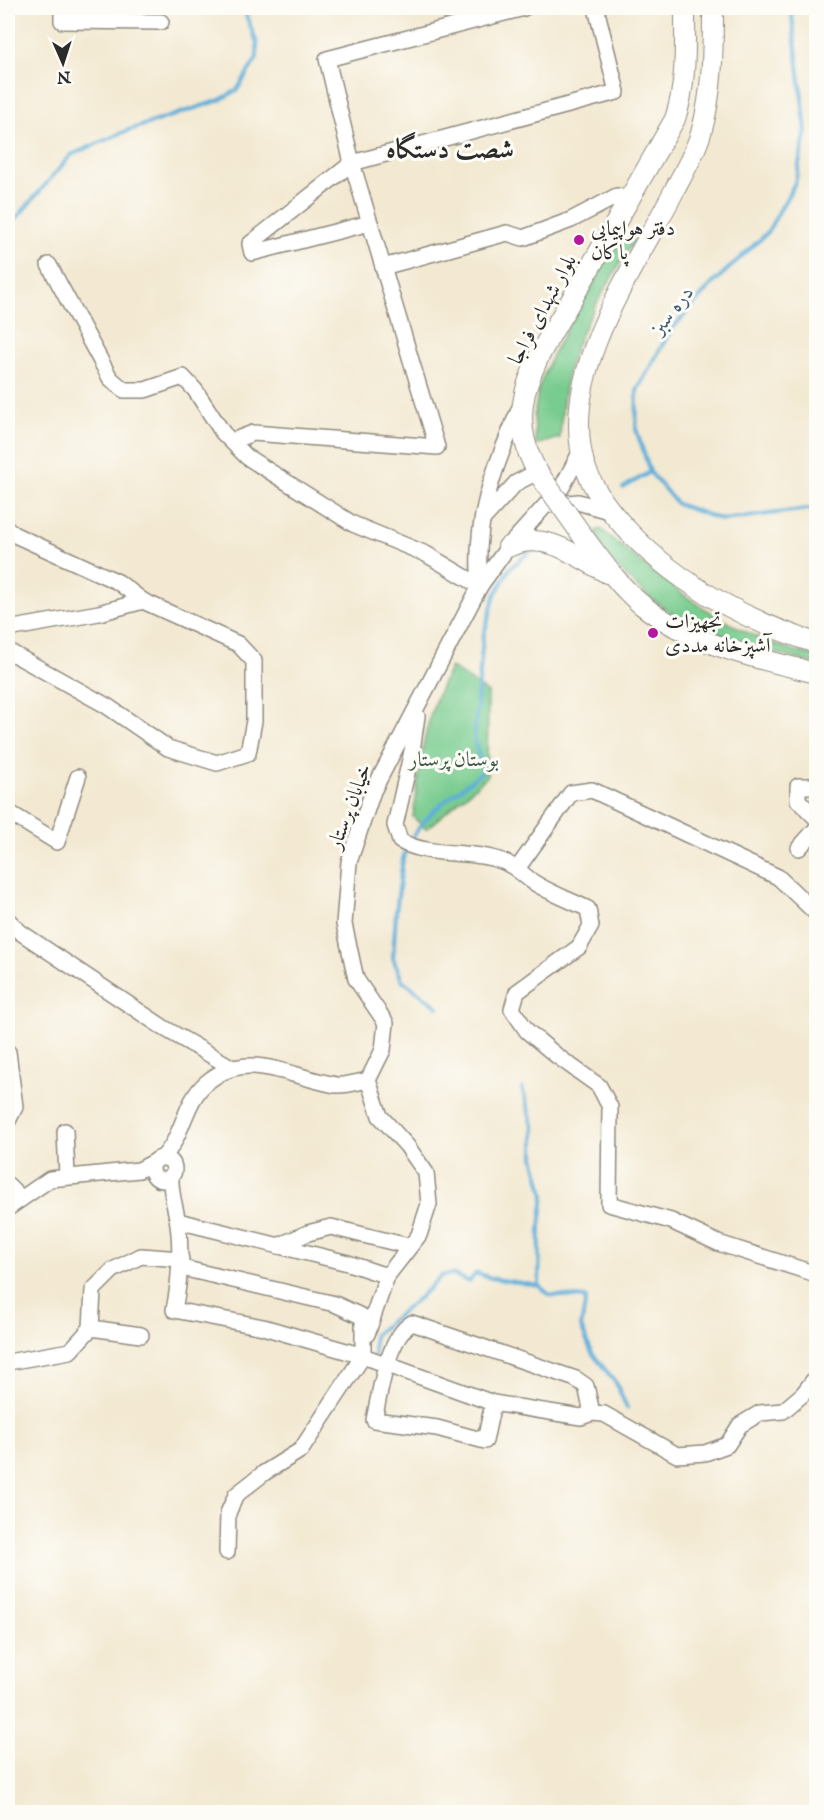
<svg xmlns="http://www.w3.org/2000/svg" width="824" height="1820" font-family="'IM FELL English',Amiri,serif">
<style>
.green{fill:#79cc8f;stroke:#527c5d;stroke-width:1.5}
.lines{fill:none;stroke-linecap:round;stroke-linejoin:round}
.stream{stroke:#5eafd9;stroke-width:4}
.minor-casing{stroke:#8f8a7e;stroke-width:18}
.major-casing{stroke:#8f8a7e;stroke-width:22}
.minor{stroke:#fff;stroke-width:15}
.major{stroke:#fff;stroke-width:20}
.major-bridge-casing{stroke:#8f8a7e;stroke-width:22;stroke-linecap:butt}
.major-bridge{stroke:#fff;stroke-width:20}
.poi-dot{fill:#b5179e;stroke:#fdfcf7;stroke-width:2}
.labels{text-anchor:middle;stroke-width:6;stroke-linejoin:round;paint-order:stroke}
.poi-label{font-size:21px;fill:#2b2b2b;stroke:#fdfcf7;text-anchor:start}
.street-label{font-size:21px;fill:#2b2b2b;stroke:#fdfcf7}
.park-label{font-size:21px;fill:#425b49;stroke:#fdfcf7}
.water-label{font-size:22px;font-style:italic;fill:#3f6071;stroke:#fdfcf7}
.district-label{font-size:27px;font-weight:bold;fill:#2b2b2b;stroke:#fdfcf7}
</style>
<rect width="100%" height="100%" fill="#fdfcf7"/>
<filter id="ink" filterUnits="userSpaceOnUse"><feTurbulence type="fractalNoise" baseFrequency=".0167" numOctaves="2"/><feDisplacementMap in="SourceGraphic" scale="12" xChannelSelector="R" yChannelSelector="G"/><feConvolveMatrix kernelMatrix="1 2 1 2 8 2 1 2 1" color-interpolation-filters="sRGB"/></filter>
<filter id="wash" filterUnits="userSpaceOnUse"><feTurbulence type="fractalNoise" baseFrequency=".008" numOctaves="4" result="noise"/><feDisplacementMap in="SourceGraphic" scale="24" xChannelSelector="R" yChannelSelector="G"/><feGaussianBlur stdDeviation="1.35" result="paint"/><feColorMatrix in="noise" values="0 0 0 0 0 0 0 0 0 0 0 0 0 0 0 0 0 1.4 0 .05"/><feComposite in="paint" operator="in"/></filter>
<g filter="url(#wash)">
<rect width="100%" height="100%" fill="#f3e9d2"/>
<!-- green -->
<g class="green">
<path d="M623 232 634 240C613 276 589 312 574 351 564 378 562 409 560 438L536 445 534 416 539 387 553 353Z"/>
<path d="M601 529C662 582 735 640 816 656V664C746 645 683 633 630 580 615 565 602 551 596 531Z"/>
<path d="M451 667 488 693 487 777 426 829 413 817C420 764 424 713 451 667Z"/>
</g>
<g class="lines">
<!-- stream -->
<g class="stream">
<polyline points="791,8 806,131 795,183 767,233 712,284 671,330 637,390 636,429 650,472 677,504 722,520 816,508"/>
<polyline points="8,228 71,155 126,131 220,100 237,90 257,58 257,43 243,8"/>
<polyline points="623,488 650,472"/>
<path d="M410 843C424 812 458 792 483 771L474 737 483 637 495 595 510 568 533 549"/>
<polyline points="407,849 403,858 396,912 393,958 402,980 438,1007"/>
<polyline points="522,1088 534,1129 534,1157 544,1195 540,1226 539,1286 550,1295 586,1298 581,1327 592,1353 616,1383 627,1408"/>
<polyline points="374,1355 374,1335 420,1297 441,1276 453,1274 469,1282 476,1273 491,1278 539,1286"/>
</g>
</g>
</g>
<g filter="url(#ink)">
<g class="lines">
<defs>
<g id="minor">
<polyline points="62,8 62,21 161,22"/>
<polyline points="370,223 252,253 250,244 352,163 617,92 596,8"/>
<polyline points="49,265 110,378 124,390 145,390 183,377 195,390 223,433 247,457 353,524 426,554 480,586"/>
<polyline points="383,267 507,233 523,238 571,220 617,196 629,199"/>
<polyline points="232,441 253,433 437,447 352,163 327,59 524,8"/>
<polyline points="551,505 578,502 609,511"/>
<polyline points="484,518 516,483 537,472"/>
<polyline points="8,529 15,535 118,582 143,601"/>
<path d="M480 586C473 517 495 467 521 405"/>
<polyline points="8,629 99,613 143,601 238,644 254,661 254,721 248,753 217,763 168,748 107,706 8,651"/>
<path d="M417 716 412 751 395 825 400 841C432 858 465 849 499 860 513 864 522 874 533 882 550 893 570 900 588 909L591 926 579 947 517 992 512 1009 527 1031 557 1056 599 1086 610 1107 609 1204 671 1221 718 1243 816 1274"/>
<polyline points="816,786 798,786 798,800 816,818"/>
<polyline points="8,812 57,842 78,777"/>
<polyline points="799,848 816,829"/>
<polyline points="517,869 571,793 592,790 778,877 816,913"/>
<polyline points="8,920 20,932 164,1028 231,1067"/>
<polyline points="8,1052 15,1107 8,1121"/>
<polyline points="65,1131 67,1176"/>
<path d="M163 1157C183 1137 184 1102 206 1083 247 1047 291 1078 336 1085 346 1086 358 1082 368 1080L383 1050 386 1023 356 979 344 924 349 862 373 791 480 586 508 547 562 487 581 451"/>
<circle cx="163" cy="1169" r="11"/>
<path d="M171 1177C170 1194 176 1208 178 1224 182 1254 180 1280 174 1310L263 1327 363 1356 493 1403 581 1417 592 1413 604 1414 677 1455 705 1453 727 1445 740 1425 760 1413 783 1411 803 1394 816 1377"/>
<polyline points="8,1185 20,1197"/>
<polyline points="8,1208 50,1179 139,1170 154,1162"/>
<polyline points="178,1221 348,1263 387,1276"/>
<polyline points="278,1246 308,1233 331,1227 408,1246"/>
<polyline points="182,1268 335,1304 363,1317 363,1356 301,1450 264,1473 236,1495 228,1513 227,1552"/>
<polyline points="91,1328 93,1290 113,1270 141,1256 181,1259"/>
<polyline points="367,1334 387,1276 419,1235 429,1204 426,1173 407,1146 380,1116 368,1080"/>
<polyline points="8,1362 70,1351 91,1328 141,1335"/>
<path d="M493 1403 485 1441 437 1428 374 1420C380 1393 387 1338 412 1323L576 1379 586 1386 592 1413"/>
</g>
<g id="major">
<path d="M713 8C713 50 713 92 701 133 695 153 684 172 674 191 636 266 566 361 581 450 586 483 609 511 631 534 680 585 749 622 816 643"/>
<path d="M546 484C526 459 517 425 525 393 535 355 560 320 579 287 611 231 643 175 675 119 687 84 685 44 685 8"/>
<path d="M582 535C600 559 619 586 642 605 693 645 755 658 816 673"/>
<path d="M508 547C544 529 576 556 607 573"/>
</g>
</defs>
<!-- minor casing -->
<use href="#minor" class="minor-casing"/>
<!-- major casing -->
<use href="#major" class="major-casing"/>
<!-- minor -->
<use href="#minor" class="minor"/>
<!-- major -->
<use href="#major" class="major"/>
<defs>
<polyline id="major-bridge" points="546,484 582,535"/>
</defs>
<!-- major-bridge casing -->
<use href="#major-bridge" class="major-bridge-casing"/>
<!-- major-bridge -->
<use href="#major-bridge" class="major-bridge"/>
</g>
</g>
<!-- markers -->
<g class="poi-dot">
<circle cx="579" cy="240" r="6"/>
<circle cx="653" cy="633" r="6"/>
</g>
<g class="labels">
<!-- poi labels -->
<g class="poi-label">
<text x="591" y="235">دفتر هواپیمایی<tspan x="591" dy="24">پاکان</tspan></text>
<text x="665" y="628">تجهیزات<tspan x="665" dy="24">آشپزخانه مددی</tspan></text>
</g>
<!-- street labels -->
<g class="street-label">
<text transform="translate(542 309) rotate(-62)" y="7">بلوار شهدای فراجا</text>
<text transform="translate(349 806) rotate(-69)" y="7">خیابان پرستار</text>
</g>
<!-- park labels -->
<g class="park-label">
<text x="454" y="766">بوستان پرستار</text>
</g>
<!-- water labels -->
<g class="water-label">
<text transform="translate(671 309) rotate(-52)" y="8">دره سبز</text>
</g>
<!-- district labels -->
<g class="district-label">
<text x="450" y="158">شصت دستگاه</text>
</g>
</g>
<!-- margin -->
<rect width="824" height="1820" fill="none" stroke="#fdfcf7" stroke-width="30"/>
<!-- north arrow -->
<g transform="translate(63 63) rotate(177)" stroke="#fdfcf7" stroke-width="4.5" paint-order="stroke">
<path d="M0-4.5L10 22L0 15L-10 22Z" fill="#2b2b2b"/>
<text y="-9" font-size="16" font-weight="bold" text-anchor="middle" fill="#2b2b2b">N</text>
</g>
</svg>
